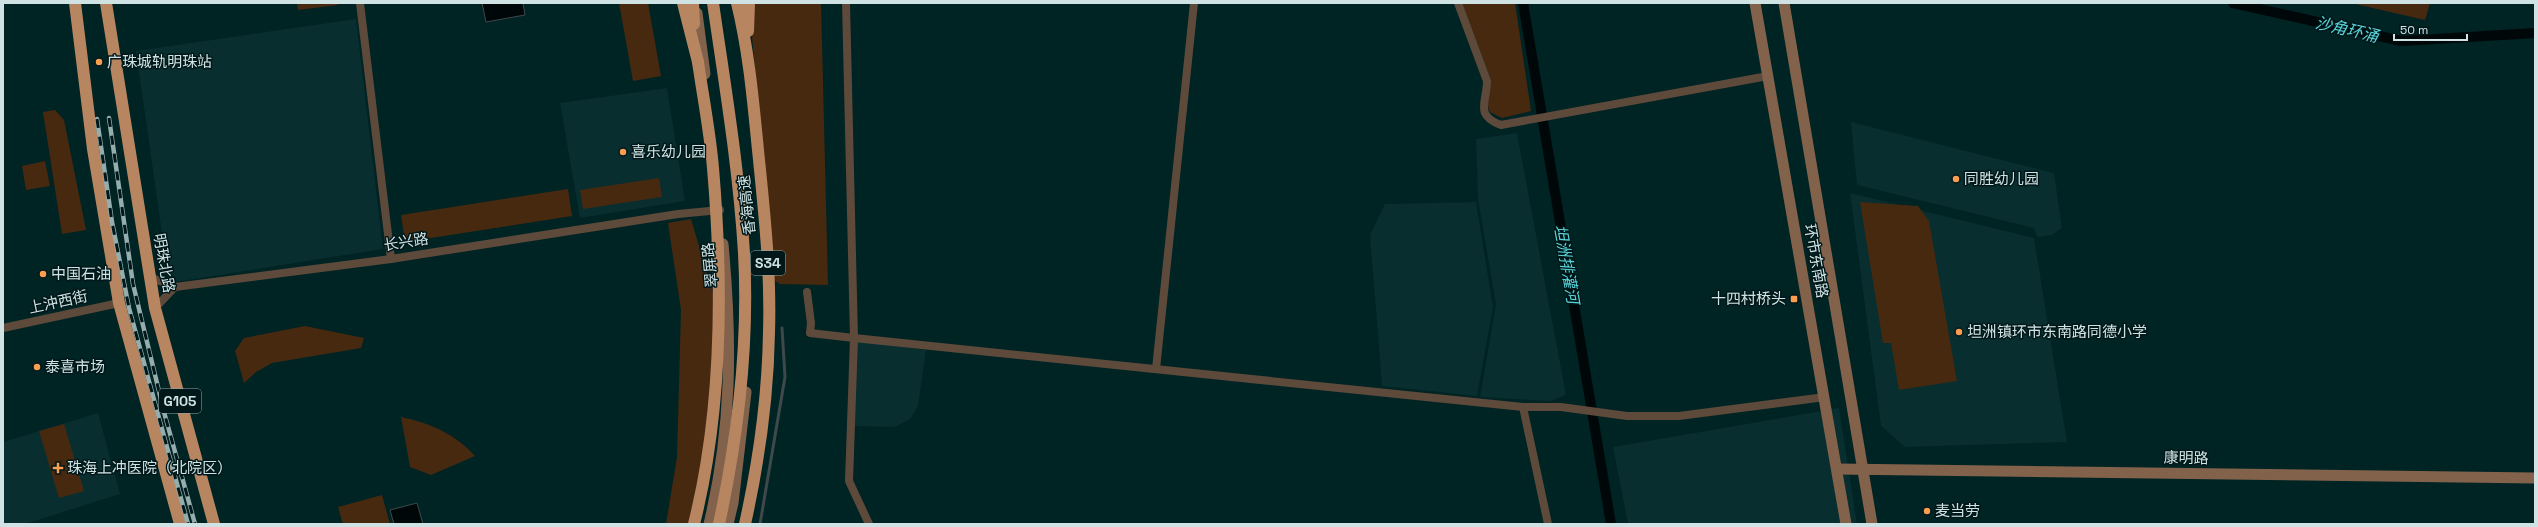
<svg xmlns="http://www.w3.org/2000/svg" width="2538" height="527" font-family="'Space Grotesk','Noto Sans SC',sans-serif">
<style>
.built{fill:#082e2f}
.green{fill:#472910}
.water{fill:#000709;stroke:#3e494b}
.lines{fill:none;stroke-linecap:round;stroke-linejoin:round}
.stream{stroke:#3e494b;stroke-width:3}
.canal{stroke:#000709;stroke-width:10}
.street{stroke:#5d4a3b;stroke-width:8}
.secondary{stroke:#82624b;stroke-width:11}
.highway{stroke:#b78661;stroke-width:12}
.rail-casing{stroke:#96adae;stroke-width:4.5}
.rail{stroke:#00181a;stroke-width:3;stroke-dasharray:9;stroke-linecap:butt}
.highway-bridge{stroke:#b78661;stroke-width:12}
.poi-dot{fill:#fb9e50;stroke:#00181a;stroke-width:1.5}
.labels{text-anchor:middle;stroke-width:3;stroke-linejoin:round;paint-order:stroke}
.shield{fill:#00181a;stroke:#92a6a7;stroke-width:1}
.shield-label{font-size:14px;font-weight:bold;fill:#d0e3e4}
.poi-label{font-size:15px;fill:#d0e3e4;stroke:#00181a;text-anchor:start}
.street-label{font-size:15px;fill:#d0e3e4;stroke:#00181a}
.water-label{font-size:16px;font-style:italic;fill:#5bd6db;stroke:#00181a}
</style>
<rect width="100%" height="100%" fill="#002324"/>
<!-- built -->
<g class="built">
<polygon points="356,19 383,249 169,283 136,51"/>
<polygon points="667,88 685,201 580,218 560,103"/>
<polygon points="1851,122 2054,173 2062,228 2052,235 2037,237 2034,228 1857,185"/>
<polygon points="1517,133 1566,395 1550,401 1480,397 1496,304 1478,200 1476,139"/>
<polygon points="1850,193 2034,238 2067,442 1905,447 1881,426"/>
<polygon points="1476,202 1493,307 1477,396 1382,386 1370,235 1385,204"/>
<polygon points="856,341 926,350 918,406 910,419 895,427 854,426"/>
<polygon points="1839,408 1857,524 1628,524 1613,447"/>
<polygon points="98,413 120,494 25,524 3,524 3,442"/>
</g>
<!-- green -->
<g class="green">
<polygon points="297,3 337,3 338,5 298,10"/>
<polygon points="619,3 648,3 661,76 633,81"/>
<polygon points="749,3 821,3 828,285 780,284 774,280"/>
<polygon points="1462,3 1515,3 1531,111 1502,118 1490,112 1487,104 1491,80"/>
<polygon points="2351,3 2430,3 2425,20"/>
<polygon points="55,110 64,120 86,230 62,234 43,112"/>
<polygon points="45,161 50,186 26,190 22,166"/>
<polygon points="659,178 662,197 583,209 580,190"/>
<polygon points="568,189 572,216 405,242 401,215"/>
<polygon points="1860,202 1918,206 1929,221 1957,381 1899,390 1891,343 1883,343"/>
<polygon points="691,219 721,320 696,524 666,524 677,457 681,310 668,223"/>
<polygon points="305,326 364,338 361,348 272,363 256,372 244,383 235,351 244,338"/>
<path d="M401 417C430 423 455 434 475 456L431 475 410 467Z"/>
<polygon points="64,424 84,491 59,498 39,431"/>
<polygon points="382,495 390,524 343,524 338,507"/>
</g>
<!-- water -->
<g class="water">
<polygon points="482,3 523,3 525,15 486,22"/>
<polygon points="417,503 423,524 394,524 390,510"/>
</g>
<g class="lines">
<!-- stream -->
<polyline class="stream" points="760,524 785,377 782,328"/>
<!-- canal -->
<g class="canal">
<polyline points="1523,3 1611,524"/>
<polyline points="2233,3 2401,41 2535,33"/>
</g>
<!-- street -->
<g class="street">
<polyline points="360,3 391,259"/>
<polyline points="846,3 854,338 849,481 869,524"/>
<path d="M1458 3 1487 81C1487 102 1474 115 1501 125L1768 76"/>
<polyline points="150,277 175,287 391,259 678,214 720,210"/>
<polyline points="807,292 811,323 810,333 854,338 1523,407 1561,407 1627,416 1679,416 1825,397"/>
<polyline points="155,308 175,287"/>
<polyline points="3,328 119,303"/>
<polyline points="1156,369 1194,3"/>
<polyline points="1523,407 1548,524"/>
</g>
<!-- secondary -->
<g class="secondary">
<polyline points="1755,3 1846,524"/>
<polyline points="1784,3 1872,524"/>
<polyline points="697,13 705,74"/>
<polyline points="1837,469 2535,478"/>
<path d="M709 524C732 429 732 341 723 244"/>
<polyline points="728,524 733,503 746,392"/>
</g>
<!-- highway -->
<g class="highway">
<polyline points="75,3 93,149 119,303 180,524"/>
<polyline points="106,3 155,308 214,524"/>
<polyline points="683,3 698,62"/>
<polyline points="693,3 694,24"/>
<path d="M713 3C725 86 739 169 744 253 749 343 738 436 719 524"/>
<path d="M737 3C749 52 753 100 758 150 764 210 771 271 769 332 768 396 759 461 745 524"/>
<polyline points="748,31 749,3"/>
</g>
<defs>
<g id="rail">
<polyline points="109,118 133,284 164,412 195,524"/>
<polyline points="97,119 112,222 129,308 188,524"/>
</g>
</defs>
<!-- rail casing -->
<use href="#rail" class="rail-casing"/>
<!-- rail -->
<use href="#rail" class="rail"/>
<!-- highway-bridge -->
<path class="highway-bridge" d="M694 524C723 409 723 285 713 168 710 132 703 97 698 62"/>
</g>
<!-- markers -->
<g class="poi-dot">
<circle cx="99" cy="62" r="4"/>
<circle cx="623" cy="152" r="4"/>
<circle cx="1956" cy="179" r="4"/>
<circle cx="43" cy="274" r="4"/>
<rect x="1790" y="295" width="8" height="8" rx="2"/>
<circle cx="1959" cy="332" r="4"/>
<circle cx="37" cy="367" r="4"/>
<path d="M56 462h4v4h4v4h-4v4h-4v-4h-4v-4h4z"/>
<circle cx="1927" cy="511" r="4"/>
</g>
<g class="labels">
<!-- shield labels -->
<g class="shield">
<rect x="751" y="251" width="34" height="24" rx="3"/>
<rect x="159" y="389" width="42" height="24" rx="3"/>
</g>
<g class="shield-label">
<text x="768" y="268">S34</text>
<text x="180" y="406">G105</text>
</g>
<!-- poi labels -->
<g class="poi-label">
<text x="107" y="67">广珠城轨明珠站</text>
<text x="631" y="157">喜乐幼儿园</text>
<text x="1964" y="184">同胜幼儿园</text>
<text x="51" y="279">中国石油</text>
<text x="1786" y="304" text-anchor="end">十四村桥头</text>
<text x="1967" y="337">坦洲镇环市东南路同德小学</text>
<text x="45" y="372">泰喜市场</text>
<text x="67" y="473">珠海上冲医院（北院区）</text>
<text x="1935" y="516">麦当劳</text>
</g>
<!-- street labels -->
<g class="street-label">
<text transform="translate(747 205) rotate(-96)" y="5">香海高速</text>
<text transform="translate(406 242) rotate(-9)" y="5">长兴路</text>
<text transform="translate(1816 261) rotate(80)" y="5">环市东南路</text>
<text transform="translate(164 263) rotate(80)" y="5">明珠北路</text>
<text transform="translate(710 265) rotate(-95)" y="5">翠屏路</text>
<text transform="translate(58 302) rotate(-12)" y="5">上沖西街</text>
<text transform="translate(2186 458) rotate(1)" y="5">康明路</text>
</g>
<!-- water labels -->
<g class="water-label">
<text transform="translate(2347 29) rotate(13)" y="6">沙角环涌</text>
<text transform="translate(1567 264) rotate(80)" y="6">坦洲排灌河</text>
</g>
</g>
<!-- border -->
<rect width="2538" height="527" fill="none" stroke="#d0e3e4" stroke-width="8"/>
<!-- scale -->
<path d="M2394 34v6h73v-6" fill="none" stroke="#d0e3e4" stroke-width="2"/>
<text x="2400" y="34" font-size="12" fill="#d0e3e4" stroke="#00181a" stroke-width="3" paint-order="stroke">50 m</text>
</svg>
